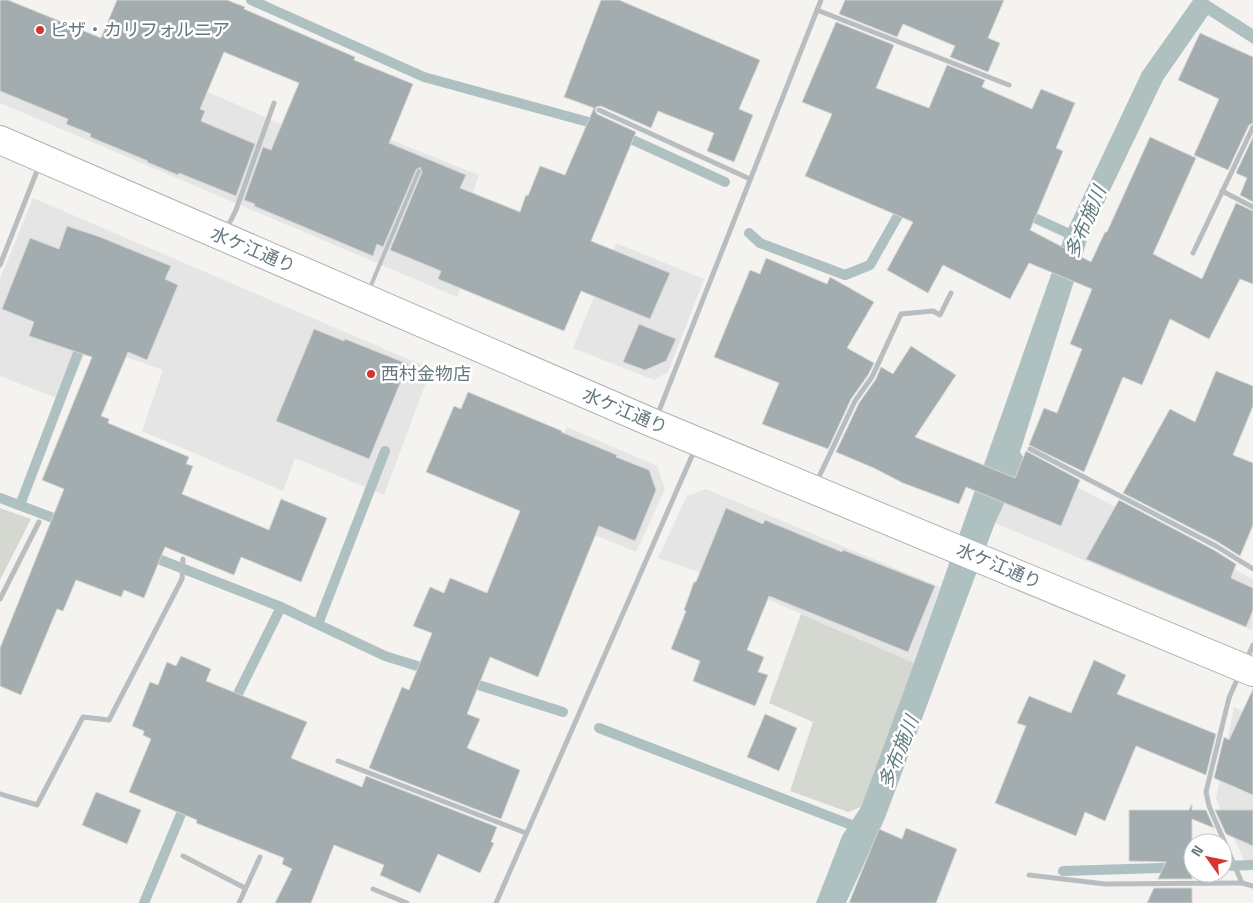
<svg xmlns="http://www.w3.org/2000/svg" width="1253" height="903" font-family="'Space Grotesk','Noto Sans JP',sans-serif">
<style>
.built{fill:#e4e5e4}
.green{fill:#d4d8d0}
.water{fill:#afc0c0}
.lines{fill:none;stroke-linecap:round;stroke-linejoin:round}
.stream{stroke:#afc0c0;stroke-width:10}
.building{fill:#a3acaf;stroke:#d5d5d3}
.primary-casing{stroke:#acb2b5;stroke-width:30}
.lane{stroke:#b8bec0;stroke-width:4}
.street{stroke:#b8bec0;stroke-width:5}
.primary{stroke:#fff;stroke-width:28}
.poi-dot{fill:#d43730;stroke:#fff;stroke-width:2}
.labels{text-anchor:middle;stroke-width:5;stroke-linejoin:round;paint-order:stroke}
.poi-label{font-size:18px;fill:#65787f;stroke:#fff;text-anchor:start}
.street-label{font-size:18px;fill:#65787f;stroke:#fff}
.water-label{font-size:19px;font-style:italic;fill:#617b7c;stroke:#fff}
</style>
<rect width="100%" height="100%" fill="#f4f3f0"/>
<!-- built -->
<g class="built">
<polygon points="0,49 164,73 341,150 353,125 479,175 460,226 482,235 457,297 0,103"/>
<polygon points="33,198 431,369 384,495 295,458 283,491 142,431 163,370 89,344 64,401 0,376 0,279"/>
<polygon points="616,243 704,279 668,372 654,380 573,348"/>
<polygon points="567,427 657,466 665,489 636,552 531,509"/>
<polygon points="1025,460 1253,579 1252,630 995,523"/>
<polygon points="706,489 940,587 914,663 733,584 658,558 687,496"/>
<polygon points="1234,707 1253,716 1253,866 1246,864 1216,799"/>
</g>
<!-- green -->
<g class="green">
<polygon points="0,508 31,519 0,580"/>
<polygon points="801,614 914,663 861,807 848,812 790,791 813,722 769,703"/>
</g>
<!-- water -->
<polygon class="water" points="1193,0 1208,0 1253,29 1253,44 1208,15 1163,80 1089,234 1020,452 1025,460 995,523 885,818 846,903 816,903 842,836 861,807 914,663 1065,235 1142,72"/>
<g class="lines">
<!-- stream -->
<g class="stream">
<polyline points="251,0 424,77 599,125"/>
<polyline points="622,135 725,182"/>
<polyline points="1024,213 1076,237"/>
<polyline points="749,233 760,243 845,275 870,265 904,205"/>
<polyline points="0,498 64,522"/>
<polyline points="20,505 83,340"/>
<polyline points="148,555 281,607 385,656 430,670"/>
<polyline points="318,624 385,451"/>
<polyline points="466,681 563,712"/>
<polyline points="232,706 281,607"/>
<polyline points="599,728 862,829"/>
<polyline points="1223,866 1253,865"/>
<polyline points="1063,871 1193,867"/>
<polyline points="144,903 186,802"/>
</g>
</g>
<!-- building -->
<g class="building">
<polygon points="0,0 8,0 101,38 117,0 227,0 245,7 244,9 355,57 354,60 413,84 389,143 466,175 460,188 520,212 526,195 528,196 540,166 565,175 594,108 564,97 601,0 619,0 760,60 739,109 753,115 734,162 707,151 714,133 658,111 651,128 601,106 596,107 595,111 597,114 636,132 591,241 670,273 650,319 581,291 564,331 438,279 441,271 390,250 422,172 420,167 416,170 383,247 377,244 373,256 254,206 255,204 244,200 263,147 271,150 299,83 224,52 200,109 205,111 201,121 255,144 236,196 179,173 178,175 147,162 148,161 90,137 91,134 66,124 68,119 0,91"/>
<polygon points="845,0 1004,0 988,38 1000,43 988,72 950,57 955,46 903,24 897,37 839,14"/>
<polygon points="836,22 894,45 876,88 929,108 947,65 985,80 982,87 1032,109 1041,89 1075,103 1056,148 1063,151 1030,230 1091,262 1105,232 1107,232 1150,137 1196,158 1153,254 1202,279 1236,203 1253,211 1253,284 1240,279 1209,339 1170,319 1142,385 1123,377 1084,472 1029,445 1044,408 1057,413 1082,349 1070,344 1092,289 1029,263 1010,299 943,265 928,293 887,270 913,222 805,176 832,114 802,102"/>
<polygon points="1200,33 1253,57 1253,123 1249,125 1228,170 1194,155 1219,99 1178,80"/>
<polygon points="1253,137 1253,202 1240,195 1247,178 1236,173"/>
<polygon points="67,226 100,237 171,266 165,279 178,285 147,360 128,352 101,416 109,419 108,423 189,457 186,464 193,466 182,494 269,530 281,499 327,518 301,582 241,557 234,575 165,547 144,598 124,590 121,597 76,580 63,611 57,609 21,695 0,686 0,648 64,489 42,480 92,357 29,336 34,322 2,309 30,238 59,249"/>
<polygon points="766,258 827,284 830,277 874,302 847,348 874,363 868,375 851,399 828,449 762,424 779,383 714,357 750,270 760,274"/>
<polygon points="639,324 676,339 666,361 645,370 623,362"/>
<polygon points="314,329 344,341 345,339 408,364 369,459 276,421"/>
<polygon points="911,346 956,375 915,437 1015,478 1026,451 1080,480 1061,526 966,487 959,504 903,483 874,468 836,452 859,403 876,379 881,367 893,374"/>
<polygon points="1216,371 1253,386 1253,406 1233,455 1253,463 1253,525 1240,556 1218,542 1123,493 1170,409 1195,422"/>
<polygon points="468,392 562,431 561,432 617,455 616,457 649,470 656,490 635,541 599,526 538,677 490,657 467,714 480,719 467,748 520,770 501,819 369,768 402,687 409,690 432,633 413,626 430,587 444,593 450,578 487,593 520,511 426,472 454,406 461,409"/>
<polygon points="1119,500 1214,550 1236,564 1231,578 1253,588 1253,610 1246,627 1086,559"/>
<polygon points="726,508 763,524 765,520 842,552 843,550 935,586 908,652 769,596 747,650 764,657 758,672 768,675 755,706 693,681 700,661 671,649 686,611 684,610 694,582 696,582"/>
<polygon points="181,656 211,669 206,681 307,722 291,758 362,787 366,776 497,827 491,842 494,843 480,873 438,854 420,893 380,875 384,865 334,845 311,903 275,903 292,869 282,864 284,858 196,823 197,820 129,792 151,739 143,735 144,731 132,726 150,682 158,685 167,662 176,666"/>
<polygon points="1094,660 1126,675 1117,694 1216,734 1206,775 1136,746 1105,821 1085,812 1076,836 995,803 1026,726 1017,723 1029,696 1071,713"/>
<polygon points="1253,689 1253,795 1214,778 1224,737 1229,740"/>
<polygon points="765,714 797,728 779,771 747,757"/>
<polygon points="96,792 141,810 127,844 82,825"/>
<polygon points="1192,804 1192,810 1206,810 1214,828 1192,819 1192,879 1158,879 1166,862 1129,861 1129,810 1189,810"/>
<polygon points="1215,810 1253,810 1253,846 1226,834"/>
<polygon points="906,828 957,849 936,903 849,903 879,829 902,839"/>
<polygon points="1154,888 1192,888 1192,903 1147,903"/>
</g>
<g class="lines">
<defs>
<polyline id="primary" points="0,140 653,423 1253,672"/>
</defs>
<!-- primary casing -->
<use href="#primary" class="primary-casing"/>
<!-- lane -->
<polyline class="lane" points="369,290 419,171"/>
<!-- street -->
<g class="street">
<polyline points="817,10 1009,85"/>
<polyline points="599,110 750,179"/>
<polyline points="1222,191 1253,207"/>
<polyline points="226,230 236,210 274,103"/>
<polyline points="1193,253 1253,127"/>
<polyline points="0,265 39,166"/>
<polyline points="657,416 821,0"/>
<polyline points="1030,449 1216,546 1253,569"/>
<polyline points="817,481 855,401 872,377 901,314 933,311 940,315 951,293"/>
<polyline points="0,599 39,522"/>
<polyline points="1246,661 1253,645"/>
<polyline points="1239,675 1229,698 1206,792 1209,806 1242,883 1253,886"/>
<polyline points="338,761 526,833"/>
<polyline points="0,794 37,805 83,717 109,720 182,579 183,559"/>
<polyline points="183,856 245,888"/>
<polyline points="1029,875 1105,884 1242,883"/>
<polyline points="373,889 407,903"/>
<polyline points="239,903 260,857"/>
<polyline points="496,903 695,449"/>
</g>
<!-- primary -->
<use href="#primary" class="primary"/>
</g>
<!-- markers -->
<g class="poi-dot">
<circle cx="40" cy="30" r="5"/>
<circle cx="371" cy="374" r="5"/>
</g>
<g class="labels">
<!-- poi labels -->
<g class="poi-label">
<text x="50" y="36">ピザ・カリフォルニア</text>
<text x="381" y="380">西村金物店</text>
</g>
<!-- street labels -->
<g class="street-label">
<text transform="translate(253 250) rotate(23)" y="6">水ケ江通り</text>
<text transform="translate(625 411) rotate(23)" y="6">水ケ江通り</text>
<text transform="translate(999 566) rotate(23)" y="6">水ケ江通り</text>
</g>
<!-- water labels -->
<g class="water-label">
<text transform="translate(1085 222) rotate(-67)" y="7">多布施川</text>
<text transform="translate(898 752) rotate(-68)" y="7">多布施川</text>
</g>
</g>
<!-- north arrow -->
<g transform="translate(1208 858) rotate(303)"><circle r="24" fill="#ffffff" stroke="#c1c9cc"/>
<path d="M0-4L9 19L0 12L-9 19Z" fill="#d43730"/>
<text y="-8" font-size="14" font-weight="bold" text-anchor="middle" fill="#65787f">N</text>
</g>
</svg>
